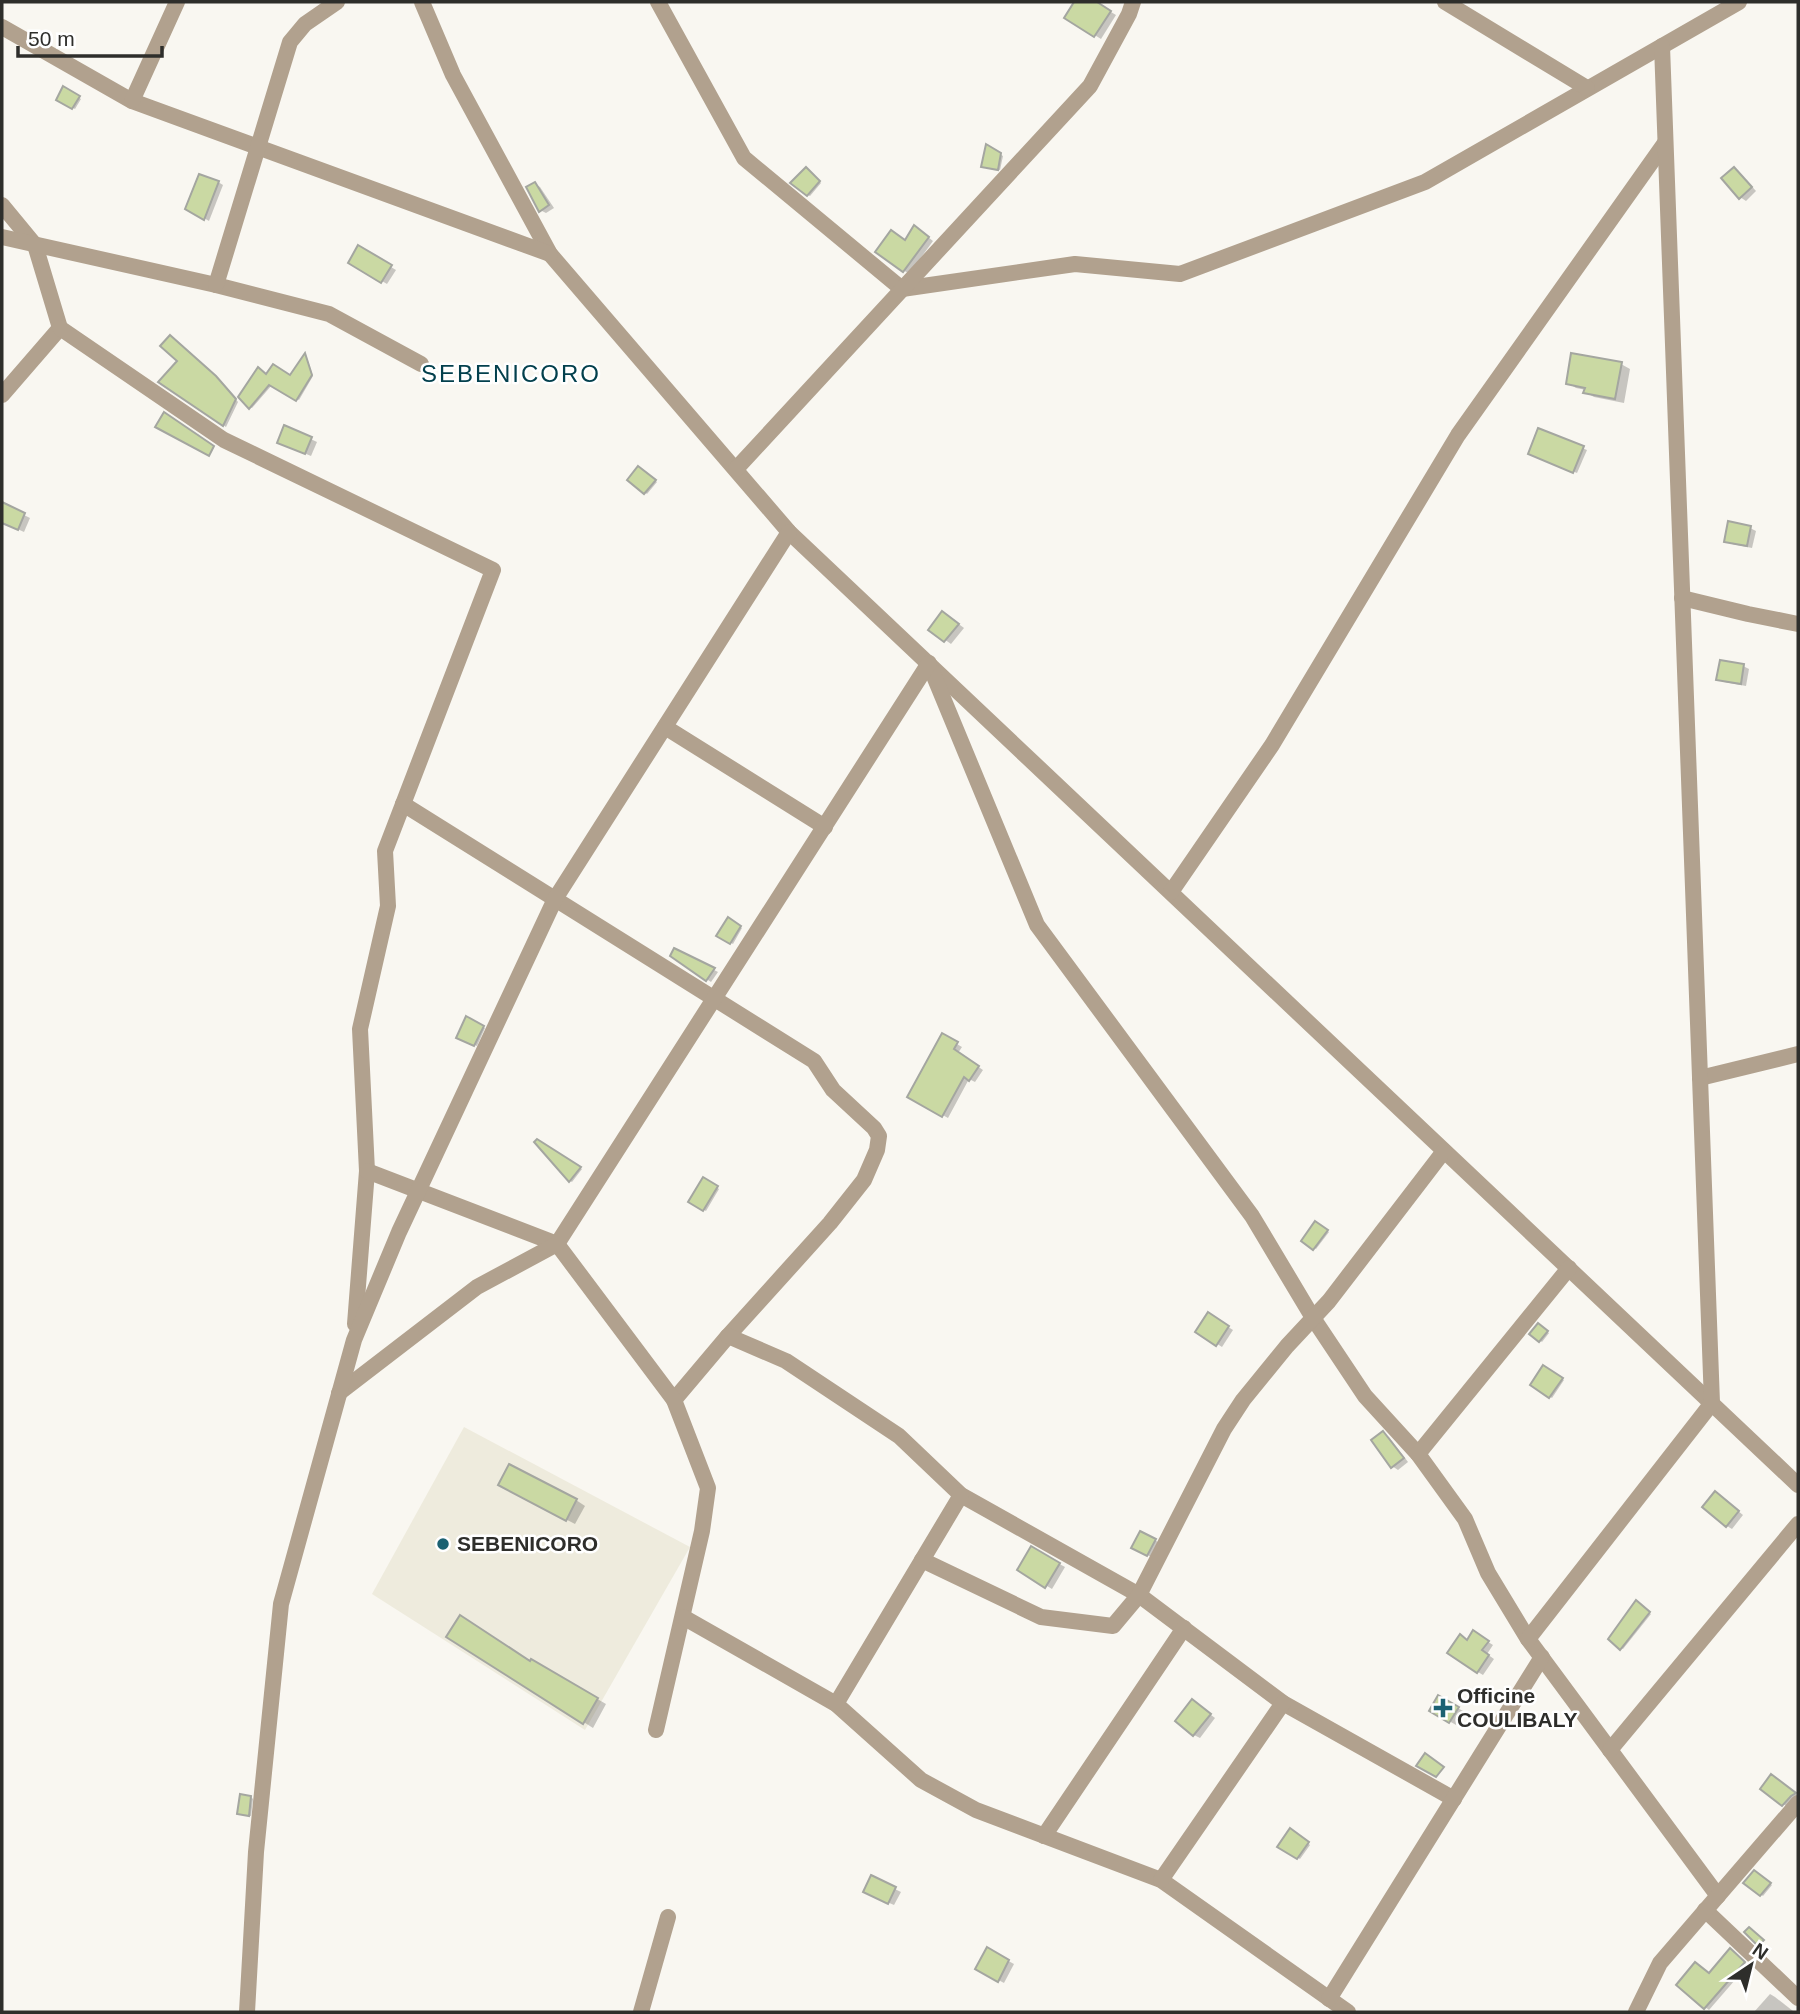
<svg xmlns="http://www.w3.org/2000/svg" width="1800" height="2014" font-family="Helvetica,sans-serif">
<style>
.built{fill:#eeebdd}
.shadow{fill:#0003}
.building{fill:#cad9a3;stroke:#a4a6a0;stroke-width:2}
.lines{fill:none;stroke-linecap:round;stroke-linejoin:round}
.minor{stroke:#b1a18e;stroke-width:16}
.poi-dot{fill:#1b6172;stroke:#fff;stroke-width:2.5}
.labels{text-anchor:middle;stroke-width:5;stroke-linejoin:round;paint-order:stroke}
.poi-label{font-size:21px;font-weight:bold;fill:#2e2e2b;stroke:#fff;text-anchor:start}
.quarter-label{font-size:24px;letter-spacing:2px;fill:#03404d;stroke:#fff}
</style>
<rect width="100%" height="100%" fill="#f9f7f1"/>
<!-- built -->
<polygon class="built" points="464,1427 690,1547 585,1730 372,1594"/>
<!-- shadow -->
<g class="shadow">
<polygon points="1076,2 1094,2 1116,15 1101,39 1066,17"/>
<polygon points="64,89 81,99 75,109 58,99"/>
<polygon points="987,147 1003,156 1000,170 985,167"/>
<polygon points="1734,169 1739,172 1756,191 1746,201 1740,197"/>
<polygon points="808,170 821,183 810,196 808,195"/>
<polygon points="218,182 223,185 209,221 187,208"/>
<polygon points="535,184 540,187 554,208 546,213 540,210"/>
<polygon points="919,230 933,241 909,274 878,252 906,242"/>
<polygon points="359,248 396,270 387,284 350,262"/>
<polygon points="174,339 220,380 238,402 226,427 161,382 179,361"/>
<polygon points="306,355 313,376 299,400 272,385 252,408 250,407 267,376 290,377"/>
<polygon points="1621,364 1630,369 1624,403 1594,397 1585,392 1586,390 1576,388 1568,383"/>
<polygon points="285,427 317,442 311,456 285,445"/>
<polygon points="1539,431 1587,450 1577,473 1533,455"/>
<polygon points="638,468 657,482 647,494 629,480"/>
<polygon points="2,504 30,518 24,532 2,522"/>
<polygon points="1750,528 1756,531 1752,548 1732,544 1726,541"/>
<polygon points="948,616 964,628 951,644 930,629"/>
<polygon points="1743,666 1749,669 1746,686 1724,682 1718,679"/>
<polygon points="728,920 742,928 733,944 719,936"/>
<polygon points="675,950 718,972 711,982 672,956"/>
<polygon points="467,1018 485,1028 477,1046 458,1038"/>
<polygon points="943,1036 962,1047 958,1053 983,1070 975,1082 969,1079 948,1118 910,1097"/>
<polygon points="537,1142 582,1169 572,1182 570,1181"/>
<polygon points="704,1179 719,1189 706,1211 690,1202"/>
<polygon points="1316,1223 1329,1232 1316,1249 1304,1240"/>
<polygon points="1208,1314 1233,1330 1222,1347 1197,1331"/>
<polygon points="1538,1325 1549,1333 1542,1342 1531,1334"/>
<polygon points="1543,1367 1564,1380 1552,1398 1532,1385"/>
<polygon points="1383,1434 1389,1437 1408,1462 1398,1470 1392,1466"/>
<polygon points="509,1490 576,1500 585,1506 575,1524"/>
<polygon points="1721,1497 1743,1515 1732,1529 1727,1526"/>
<polygon points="1141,1533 1160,1543 1153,1558 1134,1548"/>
<polygon points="1032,1549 1065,1567 1052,1589 1019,1569"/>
<polygon points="1636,1603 1651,1614 1623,1649 1621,1648"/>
<polygon points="1474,1633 1493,1645 1487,1654 1494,1659 1483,1675 1478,1672 1468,1641"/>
<polygon points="449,1636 531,1663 532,1661 606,1704 593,1728"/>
<polygon points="1439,1698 1463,1711 1456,1725 1432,1711"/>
<polygon points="1198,1705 1215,1718 1200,1738 1194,1735"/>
<polygon points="1777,1779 1798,1795 1788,1807 1783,1804"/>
<polygon points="251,1797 253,1799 251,1816 241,1815"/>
<polygon points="1290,1831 1310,1845 1300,1859 1280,1846"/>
<polygon points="1754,1872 1772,1885 1763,1896 1745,1883"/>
<polygon points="872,1878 901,1892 894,1905 871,1895"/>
<polygon points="988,1950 1014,1964 1004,1983 978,1969"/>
<polygon points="1734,1953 1748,1965 1709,2010 1705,2007 1709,1975"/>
<polygon points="1770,1994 1775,1997 1793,2011 1754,2012"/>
</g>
<!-- building -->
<g class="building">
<polygon points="1074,2 1097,2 1111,11 1094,37 1064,18"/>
<polygon points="63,86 80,96 72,109 56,100"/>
<polygon points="986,144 1001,153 998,170 981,167"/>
<polygon points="806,167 820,181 807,196 790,183"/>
<polygon points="1734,167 1752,187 1739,199 1721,178"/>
<polygon points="199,174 219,181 204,220 185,209"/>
<polygon points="535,182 549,205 539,212 526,187"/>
<polygon points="914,225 929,237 903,272 875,252 891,230 905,240"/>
<polygon points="358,245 392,265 381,283 348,263"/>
<polygon points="170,335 216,376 236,399 223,426 158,382 177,361 160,346"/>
<polygon points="305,353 312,375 296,401 269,385 249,409 238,397 258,367 266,374 273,364 290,375"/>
<polygon points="1571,353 1622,362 1615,399 1583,393 1585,388 1566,384"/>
<polygon points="164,412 214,446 209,456 155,427"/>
<polygon points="284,425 312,437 305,454 277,443"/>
<polygon points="1538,428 1584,446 1573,473 1528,454"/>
<polygon points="638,466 656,480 644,494 627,480"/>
<polygon points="2,502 25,513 18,530 2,523"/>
<polygon points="1728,521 1751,526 1747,546 1724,542"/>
<polygon points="942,611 959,624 944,642 928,630"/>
<polygon points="1720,660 1744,664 1741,684 1716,680"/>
<polygon points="728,917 741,926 730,944 716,936"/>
<polygon points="674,948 715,968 706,981 670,956"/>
<polygon points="466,1016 484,1026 474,1046 456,1038"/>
<polygon points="942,1033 958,1042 954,1049 979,1066 969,1081 964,1077 942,1117 907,1097"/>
<polygon points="537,1139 581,1167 569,1182 534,1142"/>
<polygon points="703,1177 718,1186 703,1211 688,1202"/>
<polygon points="1315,1221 1328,1230 1313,1250 1301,1241"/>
<polygon points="1208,1312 1229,1326 1216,1346 1195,1332"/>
<polygon points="1538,1323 1548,1331 1539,1342 1529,1334"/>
<polygon points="1543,1365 1563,1378 1549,1398 1530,1385"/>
<polygon points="1383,1431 1404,1458 1391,1468 1371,1440"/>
<polygon points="509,1464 577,1499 566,1521 498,1485"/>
<polygon points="1715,1491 1739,1511 1726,1527 1702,1507"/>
<polygon points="1140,1531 1156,1539 1147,1556 1131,1548"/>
<polygon points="1031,1546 1060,1563 1045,1588 1017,1570"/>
<polygon points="1636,1600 1650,1612 1620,1650 1608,1639"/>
<polygon points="460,1615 530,1661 531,1659 598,1698 583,1724 446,1637"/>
<polygon points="1473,1630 1489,1641 1482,1650 1489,1655 1477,1673 1447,1653 1460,1634 1467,1640"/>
<polygon points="1438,1695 1459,1707 1449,1723 1429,1711"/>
<polygon points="1192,1699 1211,1714 1193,1736 1175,1721"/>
<polygon points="1425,1753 1444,1767 1436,1777 1416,1766"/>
<polygon points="1771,1774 1796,1793 1791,1796 1782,1806 1760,1789"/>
<polygon points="240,1794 251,1796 249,1816 237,1814"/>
<polygon points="1290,1828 1309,1842 1297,1859 1277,1847"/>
<polygon points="1754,1870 1771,1883 1760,1896 1743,1883"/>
<polygon points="871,1875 896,1887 888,1904 863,1892"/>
<polygon points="1749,1927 1764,1940 1758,1946 1744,1932"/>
<polygon points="987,1947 1009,1960 998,1982 975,1969"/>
<polygon points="1730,1948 1745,1962 1704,2009 1676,1985 1695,1962 1709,1973"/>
</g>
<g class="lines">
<!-- minor -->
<g class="minor">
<polyline points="422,2 453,75 550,254 789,532 1798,1485"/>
<polyline points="658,2 744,158 902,289 1075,264 1180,274 1425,182 1739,2"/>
<polyline points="1445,2 1587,88"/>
<polyline points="2,27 132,101 550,254"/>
<polyline points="132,101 177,2"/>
<polyline points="2,205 35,245 60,328 2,395"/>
<polyline points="2,237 216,285 329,314 421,364"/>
<polyline points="216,285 290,42 305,24 337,2"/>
<polyline points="60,328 224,440 493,570 385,851 388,906 360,1029 367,1171 355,1324"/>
<polyline points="736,469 1090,86 1129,14 1133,2"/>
<polyline points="1682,598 1748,614 1798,624"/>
<polyline points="931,669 1037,925 1252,1216 1313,1318 1365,1396 1418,1454 1465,1519 1488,1573 1528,1639 1718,1896"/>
<polyline points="665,727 825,827"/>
<polyline points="403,804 814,1061 833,1090 874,1128 879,1136 877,1150 864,1180 830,1223 728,1336 674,1400"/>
<polyline points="1171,892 1272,745 1458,435 1665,143"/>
<polyline points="1700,1078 1798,1054"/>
<polyline points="367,1171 557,1244 674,1400 708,1488 702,1531 656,1730"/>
<polyline points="728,1336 786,1361 899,1436 961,1495 1139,1595 1283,1703 1454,1799"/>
<polyline points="339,1393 477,1287 557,1244 929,663"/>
<polyline points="1418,1454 1569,1268"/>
<polyline points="922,1560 1041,1617 1113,1626 1139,1595 1224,1429 1243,1400 1287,1346 1329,1301 1444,1151"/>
<polyline points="683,1617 836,1704 921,1780 976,1810 1161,1880 1348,2012"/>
<polyline points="1528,1639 1712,1403 1662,46"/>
<polyline points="836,1704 961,1495"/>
<polyline points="1610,1750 1798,1524"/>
<polyline points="1044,1836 1184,1628"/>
<polyline points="1161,1880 1283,1703"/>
<polyline points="1705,1910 1798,1998"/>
<polyline points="1329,1999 1542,1657"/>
<polyline points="247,2012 256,1852 281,1604 354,1340 399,1232 555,899 789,532"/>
<polyline points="641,2012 668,1917"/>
<polyline points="1636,2012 1660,1963 1798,1803"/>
</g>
</g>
<!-- markers -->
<g class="poi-dot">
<circle cx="443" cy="1544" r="7"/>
<path d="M1439.5 1697.5h7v7h7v7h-7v7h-7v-7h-7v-7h7z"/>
</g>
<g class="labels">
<!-- poi labels -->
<g class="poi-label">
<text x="457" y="1551">SEBENICORO</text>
<text x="1457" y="1703">Officine<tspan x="1457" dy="24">COULIBALY</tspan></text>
</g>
<!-- quarter labels -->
<g class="quarter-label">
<text x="511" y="382">SEBENICORO</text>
</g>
</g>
<!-- border -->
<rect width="1800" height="2014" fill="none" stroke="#2e2e2b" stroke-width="7"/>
<!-- north arrow -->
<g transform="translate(1751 1965) rotate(35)" stroke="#ffffff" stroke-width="5" paint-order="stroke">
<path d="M0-5L12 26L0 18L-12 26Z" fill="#2e2e2b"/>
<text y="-10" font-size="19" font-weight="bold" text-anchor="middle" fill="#2e2e2b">N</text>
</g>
<!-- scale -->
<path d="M18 46v10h144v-10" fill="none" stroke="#2e2e2b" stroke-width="3.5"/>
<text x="28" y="46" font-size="21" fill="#2e2e2b" stroke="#ffffff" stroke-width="5" paint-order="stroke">50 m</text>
</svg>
